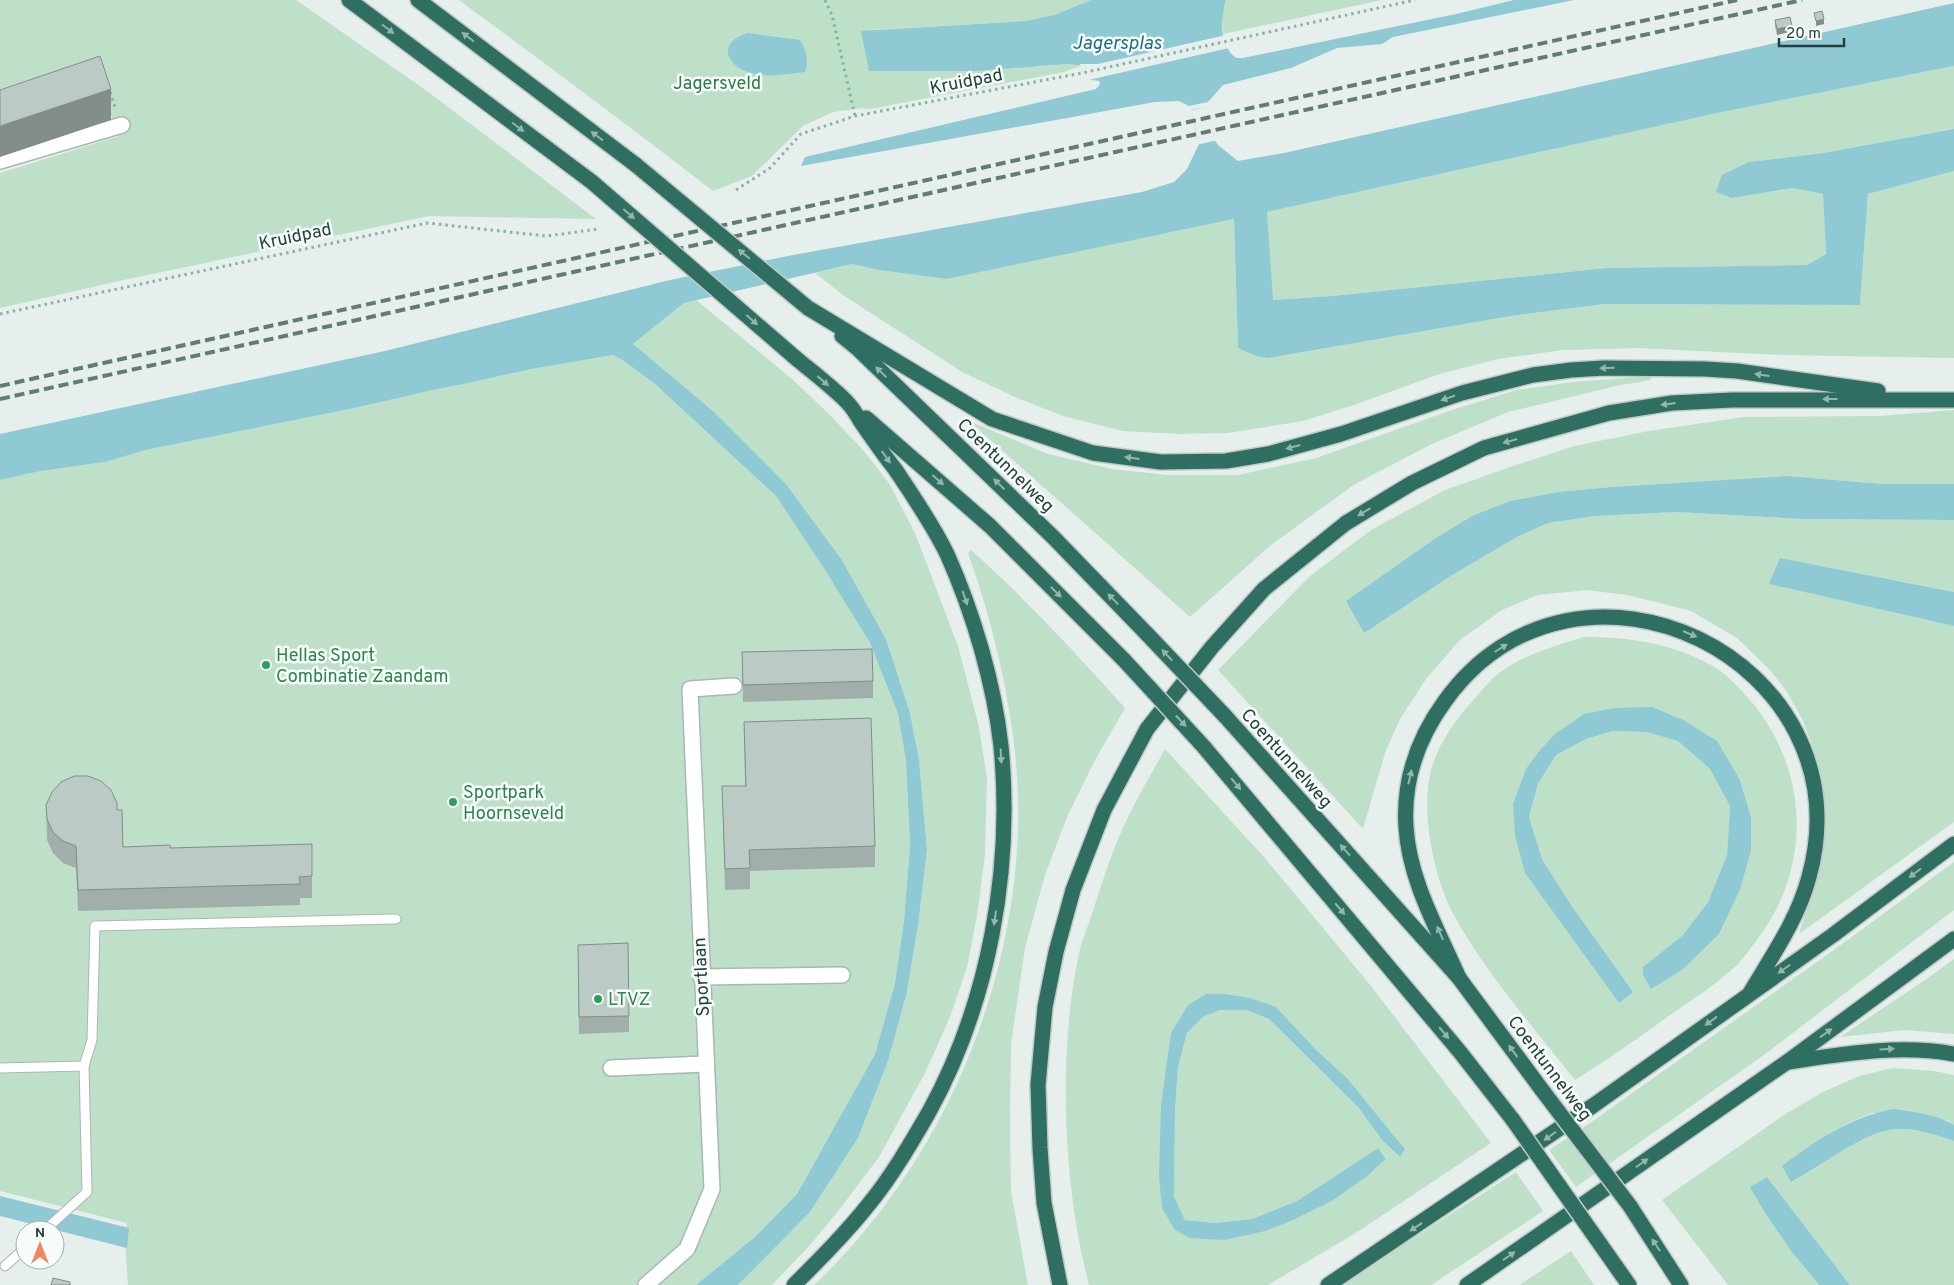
<svg xmlns="http://www.w3.org/2000/svg" width="1954" height="1285" font-family="Overpass,sans-serif">
<style>
.green{fill:#bfe0c8;fill-rule:evenodd}
.water{fill:#8ec9d4}
.pier{fill:#e6efeb}
.lines{fill:none;stroke-linecap:round;stroke-linejoin:round}
.service-casing{stroke:#a8b8b2;stroke-width:11}
.minor-casing{stroke:#a8b8b2;stroke-width:18}
.motorway-casing{stroke:#c2cac8;stroke-width:18}
.path{stroke:#86b3a5;stroke-width:3;stroke-dasharray:2.5 4;stroke-linecap:butt}
.service{stroke:#fff;stroke-width:9}
.minor{stroke:#fff;stroke-width:15}
.motorway{stroke:#2f6f62;stroke-width:15}
.rail{stroke:#5f7d75;stroke-width:4;stroke-dasharray:10 5;stroke-linecap:butt}
.motorway-bridge-casing{stroke:#c2cac8;stroke-width:18;stroke-linecap:butt}
.motorway-bridge{stroke:#2f6f62;stroke-width:15}
.wall{fill:#a1aea9}
.shaded-wall{fill:#838d89}
.building{fill:#bbcac4;stroke:#838d89}
.oneway{fill:#93b5ae}
.leisure-dot{fill:#2e9e5b;stroke:#f7fbf9;stroke-width:2}
.labels{text-anchor:middle;stroke-width:5;stroke-linejoin:round;paint-order:stroke}
.street-label{font-size:18px;fill:#24423a;stroke:#f7fbf9}
.park-label{font-size:18px;fill:#2d7a4b;stroke:#f7fbf9}
.leisure-label{font-size:18px;fill:#27864d;stroke:#f7fbf9;text-anchor:start}
.water-label{font-size:19px;font-style:italic;fill:#1c6f80;stroke:#f7fbf9}
</style>
<rect width="100%" height="100%" fill="#e6efeb"/>
<!-- green -->
<g class="green">
<polygon points="0,0 296,0 427,91 596,219 429,216 119,281 0,308 0,173 119,136 110,113 0,150"/>
<path d="M459 0H1091L1054 15 1026 21 871 30 1037 67 1069 64 1080 66 1064 72 870 109 863 108 833 112 803 126 752 176 713 191C629 126 544 63 459 0Z"/>
<polygon points="1226,0 1382,0 1223,34 1222,12"/>
<polygon points="1954,66 1954,129 1823,153 1749,162 1732,198 1792,188 1823,194 1826,254 1807,265 1606,268 1332,296 1272,300 1267,212 1722,112"/>
<polygon points="1954,171 1954,358 1782,355 1638,348 1563,350 1498,359 1439,374 1354,405 1303,421 1228,433 1178,434 1123,431 1063,416 1015,397 962,372 843,295 815,273 852,264 878,270 947,279 1234,219 1238,347 1268,358 1511,316 1605,304 1860,305 1868,194"/>
<polygon points="696,300 791,378 829,414 863,450 889,483 915,533 958,646 979,727 987,778 985,855 977,916 967,967 950,1017 925,1073 879,1157 836,1214 810,1245 772,1285 738,1285 810,1212 858,1138 888,1061 907,992 918,926 927,850 919,760 910,713 886,639 842,560 786,484 633,344 684,303"/>
<polygon points="613,355 624,361 655,384 776,496 825,570 870,643 898,714 906,761 910,845 904,921 895,983 875,1054 797,1194 756,1236 696,1285 128,1285 125,1244 127,1223 0,1191 0,480 41,471 105,462 146,450 350,409 433,390 464,384 532,369"/>
<polygon points="1651,376 1651,380 1616,386 1508,412 1432,444 1355,484 1271,545 1190,617 969,421 1048,454 1112,469 1167,475 1238,475 1316,458 1452,410 1516,390 1573,382"/>
<polygon points="1954,410 1954,484 1883,484 1787,476 1611,487 1558,492 1510,501 1474,515 1449,577 1517,537 1548,523 1596,516 1676,512 1802,519 1954,520 1954,592 1780,558 1770,584 1954,626 1954,822 1799,934 1814,885 1823,844 1822,788 1812,744 1802,719 1787,692 1770,670 1737,638 1691,611 1627,595 1587,590 1538,595 1502,610 1460,640 1426,679 1400,719 1385,753 1363,829 1218,670 1310,576 1371,530 1445,490 1513,466 1574,446 1649,431 1743,417 1880,416"/>
<path d="M971 550C1026 599 1076 653 1125 708L1094 762 1067 817 1045 875 1025 948 1011 1044 1010 1120 1011 1191 1028 1285H814C952 1155 1033 951 1016 762 1009 691 992 620 968 553Z"/>
<path d="M1584 637C1629 637 1671 643 1711 665 1729 675 1742 691 1755 706 1808 773 1811 865 1761 934 1754 944 1746 955 1738 964 1720 982 1690 1001 1669 1016 1638 1038 1607 1060 1575 1080 1534 1028 1489 977 1456 919 1433 879 1417 802 1435 758 1444 735 1460 714 1477 696 1483 689 1490 680 1498 674 1523 655 1554 646 1584 637ZM1683 720 1740 780 1751 817V851L1740 890 1719 934 1643 967 1683 935 1708 902 1727 855 1730 806 1710 769 1678 741 1646 732 1614 731 1586 739 1556 755 1538 784 1529 817 1542 859 1571 905 1632 991 1619 1003 1563 925 1515 835 1526 770 1539 751 1555 734Z"/>
<path d="M1165 749 1264 857 1371 986 1491 1143 1359 1231 1268 1285H1089C1063 1186 1058 1058 1078 958 1081 942 1088 926 1093 911 1103 879 1114 845 1129 815 1140 793 1153 771 1165 749ZM1206 994H1227L1250 998 1314 1048 1346 1077 1405 1149 1400 1157 1382 1140 1358 1107 1269 1019 1247 1010H1220L1203 1017 1187 1033 1178 1067 1175 1112 1174 1196 1185 1220 1215 1223 1252 1219 1297 1201 1378 1148 1386 1159 1366 1177 1332 1201 1291 1221 1175 1230 1161 1105 1166 1067 1171 1033 1188 1005Z"/>
<polygon points="1954,862 1954,910 1764,1055 1576,1187 1549,1150 1590,1123 1838,947"/>
<polygon points="1954,959 1954,1034 1905,1030 1840,1037 1928,978"/>
<path d="M1893 1068 1934 1071 1954 1075V1125L1947 1120 1872 1113 1846 1124 1829 1134 1792 1182C1821 1167 1866 1130 1898 1129 1917 1128 1936 1135 1954 1141V1285H1850L1767 1177 1751 1187 1765 1213 1791 1251 1819 1285H1728L1662 1200 1787 1113 1823 1092 1859 1076Z"/>
<polygon points="1516,1172 1543,1211 1431,1285 1341,1285"/>
<polygon points="1571,1251 1594,1285 1519,1285"/>
</g>
<!-- water -->
<g class="water">
<path d="M1091 0H1226C1220 19 1219 45 1236 58H1243L1456 14 1514 0H1574L1393 37 1382 44 1337 48 1291 68 1223 85 1208 102 1189 106 1179 101 1155 102 801 166 805 157 1096 89 1100 84 1099 81 1086 79 1082 66 1069 64 976 71H869L861 31 1026 21 1054 15Z"/>
<polygon points="1954,3 1954,66 1722,112 1267,212 1273,300 1332,296 1606,268 1807,265 1826,254 1823,194 1792,188 1732,198 1716,192 1722,175 1749,162 1823,153 1954,129 1954,171 1868,194 1860,305 1605,304 1511,316 1268,358 1256,356 1238,348 1234,219 947,279 878,270 852,264 684,303 633,344 715,413 786,484 842,560 886,639 910,713 919,760 927,850 918,926 907,992 888,1061 858,1138 810,1212 738,1285 696,1285 756,1236 797,1194 875,1054 895,983 904,921 910,845 906,761 898,714 870,643 825,570 776,496 655,384 624,361 613,355 532,369 464,384 433,390 350,409 146,450 105,462 41,471 0,480 0,434 385,351 670,280 793,255 1142,192 1174,182 1187,169 1199,144 1191,110 1207,107 1215,141 1218,145 1238,161 1284,153"/>
<path d="M748 33 800 40C806 49 809 62 805 72 788 74 767 78 750 73 725 65 717 42 748 33Z"/>
<polygon points="1787,476 1883,484 1954,484 1954,520 1802,519 1676,512 1596,516 1548,523 1517,537 1449,577 1364,633 1346,601 1436,538 1474,515 1510,501 1558,492 1611,487"/>
<polygon points="1780,558 1954,592 1954,626 1769,584"/>
<polygon points="1652,707 1683,720 1717,741 1740,780 1751,817 1751,851 1740,890 1719,934 1682,970 1651,989 1643,975 1643,967 1683,935 1708,902 1727,855 1730,806 1710,769 1678,741 1646,732 1613,731 1586,739 1556,755 1538,784 1529,817 1542,859 1571,905 1633,992 1619,1003 1525,873 1515,835 1513,804 1526,769 1539,751 1555,734 1584,714 1615,708"/>
<polygon points="1206,994 1227,994 1250,998 1276,1007 1314,1048 1346,1077 1405,1149 1400,1157 1382,1140 1358,1107 1269,1019 1247,1010 1220,1010 1203,1017 1187,1033 1178,1067 1175,1112 1174,1196 1185,1220 1215,1223 1252,1219 1297,1201 1378,1148 1386,1159 1366,1177 1332,1201 1291,1221 1265,1231 1224,1240 1190,1238 1175,1230 1162,1208 1159,1177 1161,1105 1166,1067 1171,1033 1188,1005"/>
<path d="M1893 1109C1913 1112 1937 1114 1954 1125V1141C1936 1135 1917 1128 1898 1129 1865 1130 1821 1167 1791 1182L1782 1166C1815 1141 1850 1117 1893 1109Z"/>
<polygon points="1767,1177 1850,1285 1819,1285 1791,1251 1765,1213 1750,1187"/>
<polygon points="0,1196 129,1228 127,1248 0,1216"/>
</g>
<!-- pier -->
<g class="pier">
<polygon points="1226,35 1229,48 1084,81 1080,64 1098,64"/>
<polygon points="1210,106 1211,110 1208,111 1213,131 1214,137 1217,136 1218,140 1196,145 1196,141 1198,140 1192,114 1190,114 1189,111"/>
</g>
<g class="lines">
<defs>
<g id="service">
<polyline points="84,1066 92,1040 95,926 396,919"/>
<polyline points="0,1068 84,1066 87,1192 45,1230"/>
<polyline points="5,1266 25,1248"/>
</g>
<g id="minor">
<polyline points="0,161 122,125"/>
<polyline points="701,977 842,975"/>
<polyline points="611,1068 705,1064"/>
<polyline points="646,1285 687,1249 712,1189 690,689 734,686"/>
</g>
<g id="motorway">
<polyline points="349,0 592,182"/>
<polyline points="418,0 636,165"/>
<polyline points="808,308 992,419 1093,453 1161,462 1226,461 1268,454 1341,434 1462,393 1533,375 1571,370 1604,368 1705,369 1737,371 1878,391"/>
<polyline points="842,336 858,349 1053,537 1147,634"/>
<polyline points="866,418 990,526 1124,660"/>
<polyline points="1225,716 1459,978 1542,1090"/>
<polyline points="1204,747 1460,1052 1513,1120"/>
<path d="M1459 978C1438 930 1409 880 1406 827 1403 781 1418 738 1445 701 1577 518 1869 660 1809 877 1798 919 1772 956 1750 993"/>
<path d="M1788 1062C1844 1054 1898 1044 1954 1054"/>
<polyline points="1630,1206 1681,1285"/>
<polyline points="1591,1231 1629,1285"/>
<path d="M794 1285C820 1259 846 1233 869 1204 892 1176 911 1143 929 1112 989 1003 1013 869 1001 746 994 683 973 612 947 554 933 525 913 496 895 469 883 454 872 438 861 422 857 415 852 407 846 401 831 386 814 373 798 360"/>
<polyline points="1060,1285 1044,1203 1040,1148 1038,1085 1045,1007 1056,952 1073,890 1104,810 1147,729 1212,647 1264,589 1346,523 1412,483 1484,448 1609,413 1672,403 1732,400 1954,400"/>
<polyline points="1328,1285 1594,1105 1833,935 1954,844"/>
<polyline points="1467,1285 1787,1062 1954,939"/>
</g>
</defs>
<!-- service casing -->
<use href="#service" class="service-casing"/>
<!-- minor casing -->
<use href="#minor" class="minor-casing"/>
<!-- motorway casing -->
<use href="#motorway" class="motorway-casing"/>
<!-- path -->
<g class="path">
<polyline points="825,0 832,15 855,116"/>
<polyline points="110,92 116,110"/>
<polyline points="736,190 770,168 801,134 855,116 1082,73 1415,0"/>
<polyline points="0,314 427,223 547,236 598,229"/>
</g>
<!-- service -->
<use href="#service" class="service"/>
<!-- minor -->
<use href="#minor" class="minor"/>
<!-- motorway -->
<use href="#motorway" class="motorway"/>
<!-- rail -->
<g class="rail">
<polyline points="0,386 1737,0"/>
<polyline points="0,399 1802,0"/>
</g>
<defs>
<g id="motorway-bridge">
<polyline points="636,165 808,308"/>
<polyline points="592,182 798,360"/>
<polyline points="1147,634 1225,716"/>
<polyline points="1124,660 1204,747"/>
<polyline points="1542,1090 1630,1206"/>
<polyline points="1513,1120 1591,1231"/>
</g>
</defs>
<!-- motorway-bridge casing -->
<use href="#motorway-bridge" class="motorway-bridge-casing"/>
<!-- motorway-bridge -->
<use href="#motorway-bridge" class="motorway-bridge"/>
</g>
<!-- wall -->
<g class="wall">
<polygon points="1775,20 1792,31 1777,35 1775,26"/>
<polygon points="742,652 873,681 873,698 743,702"/>
<polygon points="744,722 875,846 875,867 750,871 750,889 725,890 722,786 745,786"/>
<polygon points="46,805 117,810 123,847 170,848 312,876 312,898 300,898 300,905 78,911 76,868 63,863 53,853 47,840"/>
<polygon points="578,945 629,1016 629,1032 579,1034"/>
</g>
<!-- shaded-wall -->
<g class="shaded-wall">
<polygon points="1824,19 1824,24 1816,26 1816,21"/>
<polygon points="1792,26 1792,31 1777,35 1777,29"/>
<polygon points="111,89 111,120 0,157 0,126"/>
</g>
<!-- building -->
<g class="building">
<polygon points="1822,11 1824,19 1816,21 1814,13"/>
<polygon points="1790,17 1792,26 1777,29 1775,20"/>
<polygon points="100,56 111,89 0,126 0,90"/>
<polygon points="872,649 873,681 743,685 742,652"/>
<polygon points="871,718 875,846 749,850 750,868 725,869 722,786 746,786 744,722"/>
<polygon points="74,776 88,776 101,781 111,790 117,803 117,810 122,810 123,847 170,845 170,848 312,844 312,876 299,877 300,884 78,890 76,846 63,841 53,832 47,819 46,805 52,792 61,782"/>
<polygon points="628,943 629,1016 579,1017 578,945"/>
<polygon points="53,1278 70,1282 70,1285 51,1285"/>
</g>
<!-- one-way arrows -->
<defs><path id="oneway-solid" d="M-6-.8H1V-3.2L6.5 0L1 3.2V.8H-6Z" transform="scale(1.25)"/></defs>
<g class="oneway">
<use href="#oneway-solid" transform="translate(388 29) rotate(37)"/>
<use href="#oneway-solid" transform="translate(468 37) rotate(-143)"/>
<use href="#oneway-solid" transform="translate(518 127) rotate(37)"/>
<use href="#oneway-solid" transform="translate(597 136) rotate(-143)"/>
<use href="#oneway-solid" transform="translate(629 214) rotate(41)"/>
<use href="#oneway-solid" transform="translate(744 254) rotate(-140)"/>
<use href="#oneway-solid" transform="translate(752 320) rotate(41)"/>
<use href="#oneway-solid" transform="translate(1607 368) rotate(179)"/>
<use href="#oneway-solid" transform="translate(881 372) rotate(-136)"/>
<use href="#oneway-solid" transform="translate(1762 375) rotate(-172)"/>
<use href="#oneway-solid" transform="translate(823 381) rotate(41)"/>
<use href="#oneway-solid" transform="translate(1448 398) rotate(161)"/>
<use href="#oneway-solid" transform="translate(1830 399) rotate(180)"/>
<use href="#oneway-solid" transform="translate(1668 404) rotate(173)"/>
<use href="#oneway-solid" transform="translate(1510 441) rotate(164)"/>
<use href="#oneway-solid" transform="translate(1293 447) rotate(165)"/>
<use href="#oneway-solid" transform="translate(886 457) rotate(55)"/>
<use href="#oneway-solid" transform="translate(1132 458) rotate(-172)"/>
<use href="#oneway-solid" transform="translate(938 480) rotate(41)"/>
<use href="#oneway-solid" transform="translate(999 484) rotate(-136)"/>
<use href="#oneway-solid" transform="translate(1364 512) rotate(149)"/>
<use href="#oneway-solid" transform="translate(1056 592) rotate(45)"/>
<use href="#oneway-solid" transform="translate(965 598) rotate(71)"/>
<use href="#oneway-solid" transform="translate(1113 599) rotate(-134)"/>
<use href="#oneway-solid" transform="translate(1690 634) rotate(23)"/>
<use href="#oneway-solid" transform="translate(1501 648) rotate(-32)"/>
<use href="#oneway-solid" transform="translate(1167 655) rotate(-133)"/>
<use href="#oneway-solid" transform="translate(1181 721) rotate(47)"/>
<use href="#oneway-solid" transform="translate(1001 756) rotate(87)"/>
<use href="#oneway-solid" transform="translate(1410 777) rotate(-77)"/>
<use href="#oneway-solid" transform="translate(1236 784) rotate(50)"/>
<use href="#oneway-solid" transform="translate(1345 850) rotate(-132)"/>
<use href="#oneway-solid" transform="translate(1915 873) rotate(143)"/>
<use href="#oneway-solid" transform="translate(1340 909) rotate(50)"/>
<use href="#oneway-solid" transform="translate(995 918) rotate(98)"/>
<use href="#oneway-solid" transform="translate(1440 933) rotate(-114)"/>
<use href="#oneway-solid" transform="translate(1784 969) rotate(145)"/>
<use href="#oneway-solid" transform="translate(1711 1021) rotate(144)"/>
<use href="#oneway-solid" transform="translate(1444 1033) rotate(50)"/>
<use href="#oneway-solid" transform="translate(1826 1033) rotate(-36)"/>
<use href="#oneway-solid" transform="translate(1887 1049) rotate(-3)"/>
<use href="#oneway-solid" transform="translate(1513 1051) rotate(-126)"/>
<use href="#oneway-solid" transform="translate(1550 1136) rotate(145)"/>
<use href="#oneway-solid" transform="translate(1642 1163) rotate(-35)"/>
<use href="#oneway-solid" transform="translate(1416 1227) rotate(146)"/>
<use href="#oneway-solid" transform="translate(1656 1245) rotate(-123)"/>
<use href="#oneway-solid" transform="translate(1509 1256) rotate(-35)"/>
</g>
<!-- markers -->
<g class="leisure-dot">
<circle cx="266" cy="665" r="5"/>
<circle cx="453" cy="802" r="5"/>
<circle cx="598" cy="999" r="5"/>
</g>
<g class="labels">
<!-- street labels -->
<g class="street-label">
<text transform="translate(966 81) rotate(-11)" y="6">Kruidpad</text>
<text transform="translate(295 236) rotate(-12)" y="6">Kruidpad</text>
<text transform="translate(1006 465) rotate(44)" y="6">Coentunnelweg</text>
<text transform="translate(1287 758) rotate(48)" y="6">Coentunnelweg</text>
<text transform="translate(701 977) rotate(-93)" y="6">Sportlaan</text>
<text transform="translate(1550 1068) rotate(53)" y="6">Coentunnelweg</text>
</g>
<!-- park labels -->
<g class="park-label">
<text x="717" y="89">Jagersveld</text>
</g>
<!-- leisure labels -->
<g class="leisure-label">
<text x="276" y="661">Hellas Sport<tspan x="276" dy="21">Combinatie Zaandam</tspan></text>
<text x="463" y="798">Sportpark<tspan x="463" dy="21">Hoornseveld</tspan></text>
<text x="608" y="1005">LTVZ</text>
</g>
<!-- water labels -->
<g class="water-label">
<text x="1117" y="49">Jagersplas</text>
</g>
</g>
<!-- north arrow -->
<g transform="translate(40 1245)"><circle r="24" fill="#f7fbf9" stroke="#a3b1ad"/>
<path d="M0-4L9 19L0 12L-9 19Z" fill="#f4845f"/>
<text y="-8" font-size="14" font-weight="bold" text-anchor="middle" fill="#24423a">N</text>
</g>
<!-- scale -->
<path d="M1779 38v8h65v-8" fill="none" stroke="#24423a" stroke-width="2.5"/>
<text x="1786" y="38" font-size="15" fill="#24423a" stroke="#f7fbf9" stroke-width="4" paint-order="stroke">20 m</text>
</svg>
